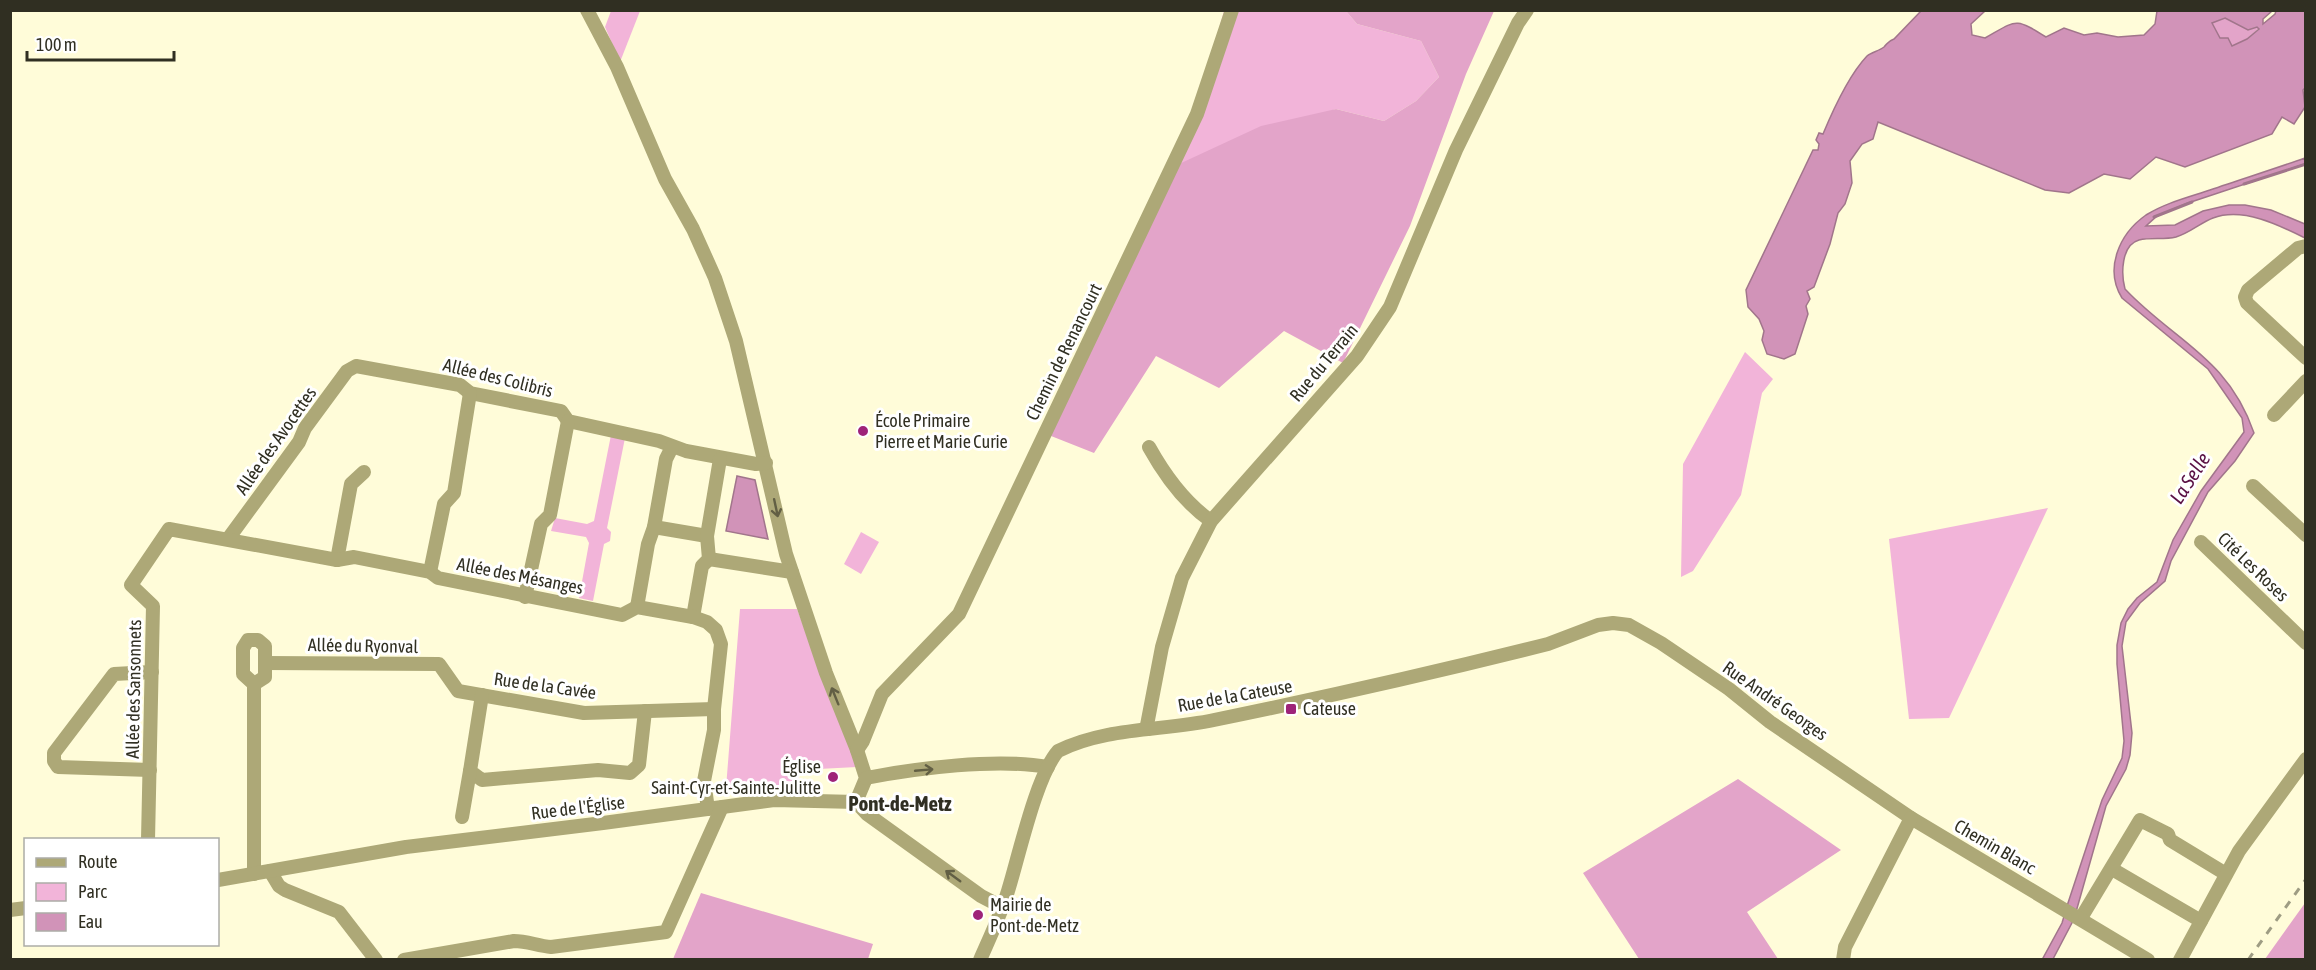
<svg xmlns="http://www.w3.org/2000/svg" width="2316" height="970" font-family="'Asap Condensed',sans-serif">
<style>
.green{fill:#f2b4d9}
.forest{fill:#e3a4c9}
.water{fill:#d193b8;stroke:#a1758b;stroke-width:1.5;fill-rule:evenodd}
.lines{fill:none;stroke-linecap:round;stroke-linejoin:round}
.stream{stroke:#a1758b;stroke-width:3}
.minor{stroke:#ada877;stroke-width:14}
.rail{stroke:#9e9c83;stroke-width:3;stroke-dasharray:8 8;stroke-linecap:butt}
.oneway{stroke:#625f44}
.poi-dot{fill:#9e2379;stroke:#fff;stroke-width:2}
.labels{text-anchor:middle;stroke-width:6;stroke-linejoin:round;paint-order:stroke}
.street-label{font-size:18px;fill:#302f22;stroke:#fff}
.poi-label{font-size:18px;fill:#302f22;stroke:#fff;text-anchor:start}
.water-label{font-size:20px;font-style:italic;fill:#5a1144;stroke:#fff}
.quarter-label{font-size:21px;font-weight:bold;fill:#302f22;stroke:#fff}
</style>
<rect width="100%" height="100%" fill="#fffcd9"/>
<!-- green -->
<g class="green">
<polygon points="611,11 640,11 620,62 605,27"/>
<polygon points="1224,11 1346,11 1357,24 1421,41 1439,77 1416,101 1384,121 1336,109 1164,171 1201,91"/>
<polygon points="1745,352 1773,379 1762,393 1741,495 1693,571 1681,577 1683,464"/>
<polygon points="611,435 625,438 607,528 611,532 610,541 604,544 593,601 579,598 589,543 586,537 551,531 555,518 587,524 594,521"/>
<polygon points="2048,508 1949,718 1909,719 1889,539"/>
<polygon points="861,532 879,542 861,574 844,564"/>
<polygon points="740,609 797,609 857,767 799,770 799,790 754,787 726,788"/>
</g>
<!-- forest -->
<g class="forest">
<polygon points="1346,11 1494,11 1466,74 1410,226 1343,363 1284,331 1219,388 1156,356 1094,453 1041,432 1164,171 1261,126 1336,109 1384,121 1416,101 1439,77 1421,41 1357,24"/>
<polygon points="2225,18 2248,30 2257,27 2259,28 2247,39 2232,46 2220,38 2212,23"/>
<polygon points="1738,779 1841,850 1747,912 1778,959 1639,959 1583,873"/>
<polygon points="701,893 873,944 868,959 673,959"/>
<polygon points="2305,903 2305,959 2265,959"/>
</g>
<!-- water -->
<g class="water">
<path d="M1921 11H1985L1971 24 1972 35 1985 38C2017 20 2014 17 2046 37L2064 28 2084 35 2097 33 2118 37 2144 35 2155 24 2157 11H2272L2263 19V24L2275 14 2276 11H2305L2306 87 2303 90 2305 107 2294 124 2282 117 2272 134 2185 167 2156 157 2130 179 2104 174 2069 193 2045 190 1878 122 1873 139 1862 144 1850 161 1852 183 1845 204 1838 213 1830 244 1814 287 1807 291 1810 299 1806 306 1808 314 1795 354 1784 359 1767 354 1762 340 1764 331 1759 319 1748 307 1746 290 1813 150H1818L1819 144 1816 140 1819 133 1823 134C1833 110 1849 75 1867 56 1872 52 1879 51 1884 47 1888 43 1888 41 1894 39ZM2225 18 2248 30 2257 27 2259 29 2247 39 2232 46 2228 38H2220L2212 23Z"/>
<path d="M2305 158V164L2188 203 2157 216 2146 226 2175 225 2203 211 2229 205H2245L2271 210 2305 224V238C2279 225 2243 207 2213 218 2200 223 2190 233 2176 237 2164 240 2151 237 2139 240 2121 245 2121 274 2125 289 2174 341 2228 357 2254 433L2235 461 2208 492 2171 561 2165 581 2140 603 2126 622 2122 646 2132 733 2130 755 2126 769 2106 806 2076 912 2067 906 2102 800 2122 758 2124 741 2117 664V645L2121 623 2128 609 2137 598 2157 582 2173 540 2201 491 2244 432 2242 418 2208 369 2122 298C2104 269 2119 234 2146 215 2165 203 2189 197 2210 190 2242 179 2274 169 2305 158Z"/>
<polygon points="737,476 755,480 768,539 726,531"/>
<polygon points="2065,913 2074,919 2053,959 2042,960 2062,923"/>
</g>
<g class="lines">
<!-- stream -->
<g class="stream">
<polyline points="2244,184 2306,164"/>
<polyline points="2154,217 2192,202"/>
</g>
<!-- minor -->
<g class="minor">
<polyline points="587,10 617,67 665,179 693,229 715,278 736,341 786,554 826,673 857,750 866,778 856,802"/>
<polyline points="2306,246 2298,248 2248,290 2245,297 2247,303 2306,358"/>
<polyline points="2274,415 2306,381"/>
<path d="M1149 447C1164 474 1185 503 1211 521"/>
<polyline points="2253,486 2306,535"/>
<polyline points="654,527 707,536"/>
<polyline points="228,539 299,442 305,428 347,371 356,366 460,385 470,393 561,411 568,421 659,441 686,451 756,464 766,463"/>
<polyline points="2201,542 2306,643"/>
<polyline points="709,559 792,572"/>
<polyline points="337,560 351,484 364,472"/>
<polyline points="430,572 444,504 454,493 470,393"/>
<polyline points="525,597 541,524 550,515 568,421"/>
<polyline points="637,607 648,544 654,527 666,459 672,447"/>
<polyline points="693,617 702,566 709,559 707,536 720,459"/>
<polyline points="265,663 439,664 458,691 584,713 714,709"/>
<polyline points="482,695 470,771 482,780 598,770 630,773 639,765 645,711"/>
<polyline points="1148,729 1147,725 1162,647 1182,578 1211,521 1357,356 1390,307 1456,150 1518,23 1527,10"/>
<polyline points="857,750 863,741 882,694 959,614 1197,114 1232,10"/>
<polyline points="150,770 58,767 54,761 54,753 114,674 152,672"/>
<path d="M866 778C918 768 996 758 1048 767"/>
<polyline points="462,817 470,771"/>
<polyline points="148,840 153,606 131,585 169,529 337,560 354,557 430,572 438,578 622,615 637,607 693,617 707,622 716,630 721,644 714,709 714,730 704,781 708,809"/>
<polyline points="2112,869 2201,921"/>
<polyline points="270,871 279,886 285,890 339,912 376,960"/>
<polyline points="254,874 254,684 265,677 265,646 258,640 248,640 243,648 243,674 254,684"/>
<polyline points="218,880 406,847 603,823 774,800 856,802 867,814 981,896 1002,907"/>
<polyline points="10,910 26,908"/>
<polyline points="2081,918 2140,820 2168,834 2170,840 2226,874"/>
<path d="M404 960 514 941C527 941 538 946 551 947L666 932 722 807"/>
<path d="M980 960C990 937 1001 914 1008 891 1019 856 1036 776 1058 751 1106 727 1163 731 1214 720 1326 697 1437 672 1548 644L1598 625 1613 623 1629 625 1661 643 1729 689 1770 722 1911 818 2148 960"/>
<polyline points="1843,960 1845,947 1911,818"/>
<polyline points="2180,960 2239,851 2306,759"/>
</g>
<!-- rail -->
<polyline class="rail" points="2248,960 2306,879"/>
</g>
<!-- one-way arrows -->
<defs><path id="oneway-shaft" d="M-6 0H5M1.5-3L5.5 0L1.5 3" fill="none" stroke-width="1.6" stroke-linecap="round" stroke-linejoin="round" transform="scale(1.5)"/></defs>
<g class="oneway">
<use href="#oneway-shaft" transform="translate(776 508) rotate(78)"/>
<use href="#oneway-shaft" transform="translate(835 696) rotate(-112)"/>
<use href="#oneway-shaft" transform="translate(924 770) rotate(-5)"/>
<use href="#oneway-shaft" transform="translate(953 876) rotate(-144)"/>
</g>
<!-- markers -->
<g class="poi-dot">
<circle cx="863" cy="431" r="6"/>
<rect x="1285" y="703" width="12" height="12" rx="3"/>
<circle cx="833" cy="777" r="6"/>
<circle cx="978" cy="915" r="6"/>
</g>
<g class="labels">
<!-- street labels -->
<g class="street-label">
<text transform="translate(1064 352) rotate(-64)" y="6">Chemin de Renancourt</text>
<text transform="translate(1324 363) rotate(-50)" y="6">Rue du Terrain</text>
<text transform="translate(498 378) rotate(14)" y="6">Allée des Colibris</text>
<text transform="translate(276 441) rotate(-55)" y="6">Allée des Avocettes</text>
<text transform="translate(2253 567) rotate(44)" y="6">Cité Les Roses</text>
<text transform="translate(520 576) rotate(11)" y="6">Allée des Mésanges</text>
<text transform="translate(363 646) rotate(1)" y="6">Allée du Ryonval</text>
<text transform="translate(545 686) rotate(8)" y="6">Rue de la Cavée</text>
<text transform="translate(134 689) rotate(-89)" y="6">Allée des Sansonnets</text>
<text transform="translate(1235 696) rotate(-10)" y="6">Rue de la Cateuse</text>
<text transform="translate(1775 701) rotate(35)" y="6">Rue André Georges</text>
<text transform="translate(578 808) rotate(-7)" y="6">Rue de l'Église</text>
<text transform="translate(1995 847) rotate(30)" y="6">Chemin Blanc</text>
</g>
<!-- poi labels -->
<g class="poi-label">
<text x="875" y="427">École Primaire<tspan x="875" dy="21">Pierre et Marie Curie</tspan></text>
<text x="1303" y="715">Cateuse</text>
<text x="821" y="773" text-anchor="end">Église<tspan x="821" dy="21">Saint-Cyr-et-Sainte-Julitte</tspan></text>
<text x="990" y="911">Mairie de<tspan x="990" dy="21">Pont-de-Metz</tspan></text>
</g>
<!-- water labels -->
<g class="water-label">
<text transform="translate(2190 478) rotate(-57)" y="7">La Selle</text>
</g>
<!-- quarter labels -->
<g class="quarter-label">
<text x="900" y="811">Pont-de-Metz</text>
</g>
</g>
<!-- border -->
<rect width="2316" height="970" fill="none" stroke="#302f22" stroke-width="24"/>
<!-- legend -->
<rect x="24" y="838" width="195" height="108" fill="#ffffff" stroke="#acaca7" stroke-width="1.5"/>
<rect x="36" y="858" width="30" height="9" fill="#ada877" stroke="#acaca7" stroke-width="1.5"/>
<text x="78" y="868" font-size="18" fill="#302f22">Route</text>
<rect x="36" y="883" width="30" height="18" fill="#f2b4d9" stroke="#acaca7" stroke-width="1.5"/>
<text x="78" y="898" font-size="18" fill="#302f22">Parc</text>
<rect x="36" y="913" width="30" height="18" fill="#d193b8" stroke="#acaca7" stroke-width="1.5"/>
<text x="78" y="928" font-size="18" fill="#302f22">Eau</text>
<!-- scale -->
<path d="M27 51v9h147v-9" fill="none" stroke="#302f22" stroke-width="3"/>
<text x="36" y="51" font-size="18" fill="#302f22" stroke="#ffffff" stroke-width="4.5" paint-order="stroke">100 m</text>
</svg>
